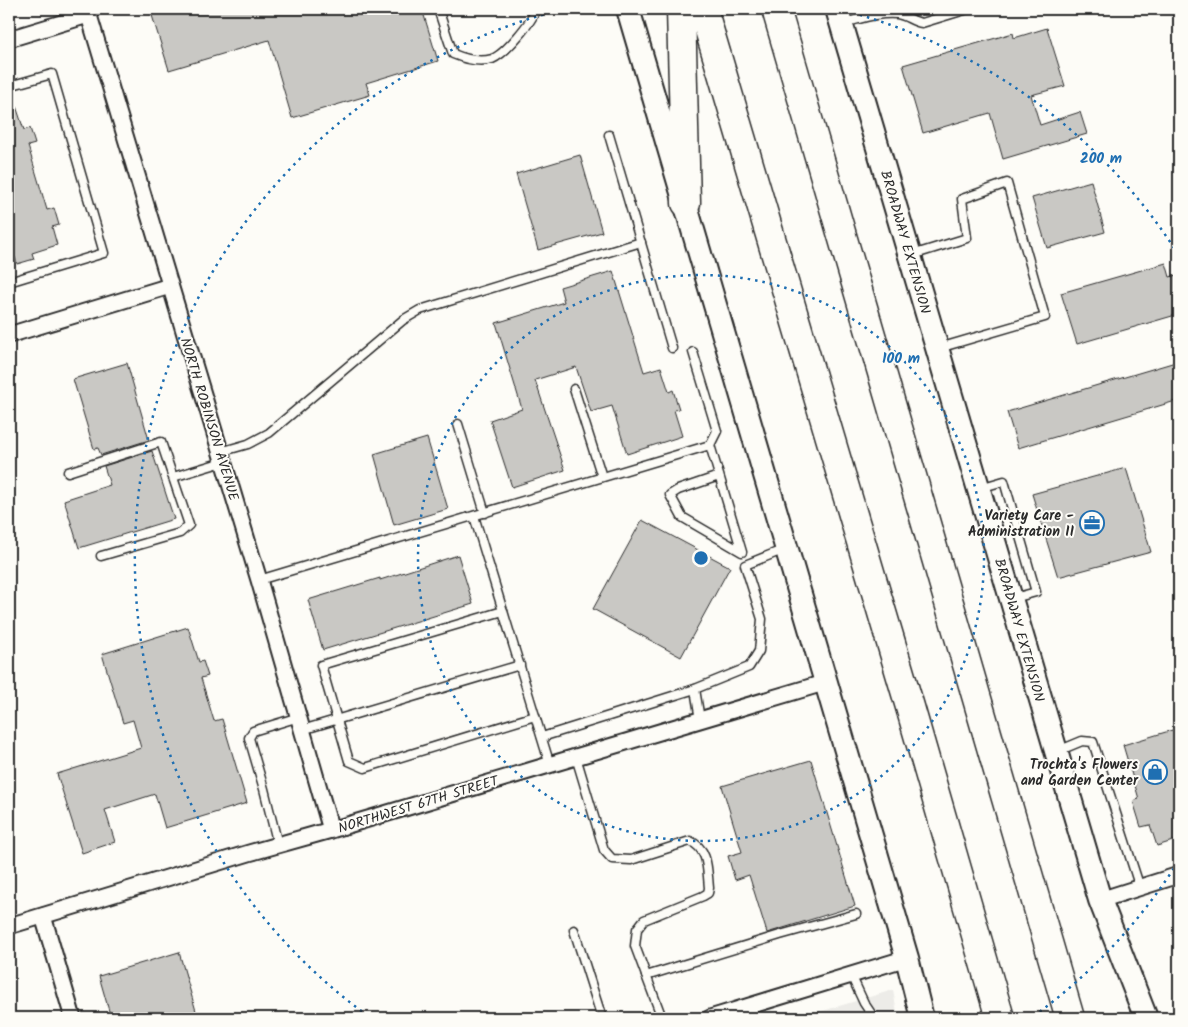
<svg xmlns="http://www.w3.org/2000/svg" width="1188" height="1027" font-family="Kalam,sans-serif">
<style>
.built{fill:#edece8}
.building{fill:#c9c8c4;stroke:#2b2b2b}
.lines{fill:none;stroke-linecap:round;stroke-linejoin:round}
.service-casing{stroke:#2b2b2b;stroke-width:11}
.minor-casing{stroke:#2b2b2b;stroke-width:19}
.secondary-casing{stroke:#2b2b2b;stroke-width:26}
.motorway-casing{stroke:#2b2b2b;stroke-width:31}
.service{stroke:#fdfcf7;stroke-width:8}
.minor{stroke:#fdfcf7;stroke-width:15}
.secondary{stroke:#fdfcf7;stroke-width:22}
.motorway{stroke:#fdfcf7;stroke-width:28}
.ring{fill:none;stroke:#1f6fb2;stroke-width:2.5;stroke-dasharray:2.5 5}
.labels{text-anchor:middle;stroke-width:4;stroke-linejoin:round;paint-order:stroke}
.street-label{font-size:14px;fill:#2b2b2b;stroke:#fdfcf7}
.poi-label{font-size:14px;font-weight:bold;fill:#2b2b2b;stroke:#fdfcf7;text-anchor:end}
.centre{fill:#1f6fb2;stroke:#fdfcf7;stroke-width:2.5}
.ring-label{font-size:15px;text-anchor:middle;font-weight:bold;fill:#1f6fb2;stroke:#fdfcf7;stroke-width:4;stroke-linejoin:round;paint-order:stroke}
</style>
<rect width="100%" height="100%" fill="#fdfcf7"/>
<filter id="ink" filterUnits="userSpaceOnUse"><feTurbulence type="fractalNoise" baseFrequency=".02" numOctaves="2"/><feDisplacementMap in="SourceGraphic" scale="10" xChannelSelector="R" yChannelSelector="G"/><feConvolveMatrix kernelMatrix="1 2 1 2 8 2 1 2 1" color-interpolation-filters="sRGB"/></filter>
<g filter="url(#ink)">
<!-- built -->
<polygon class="built" points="893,990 898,1018 799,1018"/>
<!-- building -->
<g class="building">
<polygon points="150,9 422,9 438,61 366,83 370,95 292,118 269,40 169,70"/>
<polygon points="1047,28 1065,86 1031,95 1040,125 1080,112 1087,134 1003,159 990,113 923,133 903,65 1013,33 1014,38"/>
<polygon points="9,94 12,94 24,130 30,128 35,144 28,146 47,210 54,208 59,225 52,227 57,245 32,253 34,259 17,264 15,257 9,259"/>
<polygon points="580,155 602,232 538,250 516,174"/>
<polygon points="1091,181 1105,232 1047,248 1032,198"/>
<polygon points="1166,263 1170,277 1179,274 1179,314 1077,344 1061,293"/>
<polygon points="613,271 644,372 661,367 669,392 673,390 679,409 674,410 682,436 627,454 612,406 591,412 576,367 535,380 565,470 512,487 490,420 522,409 496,323 564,302 560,287"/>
<polygon points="1179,361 1179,400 1018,448 1007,412"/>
<polygon points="127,363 149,440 101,455 98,448 94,449 73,379"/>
<polygon points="427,438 448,509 394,525 374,454"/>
<polygon points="152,451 174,519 79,548 64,500 110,485 104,466"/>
<polygon points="1126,468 1151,552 1058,577 1032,494"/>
<polygon points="642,520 730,567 681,657 593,609"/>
<polygon points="458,555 473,604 323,650 308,600 380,578 380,580"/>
<polygon points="188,627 199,662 203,661 208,676 201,678 214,721 222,719 247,803 165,828 155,794 105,810 115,842 82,853 57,774 141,748 133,720 123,723 102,654"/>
<polygon points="1179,728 1179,839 1157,846 1150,825 1141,827 1133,801 1139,799 1123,745"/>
<polygon points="811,760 855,906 767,933 749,875 735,880 728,856 742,852 722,786"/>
<polygon points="179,952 198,1018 111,1018 99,976"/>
</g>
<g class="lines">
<defs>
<g id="service">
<path d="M438 9 453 54C465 59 479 63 492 59 505 54 532 22 536 9"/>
<path d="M843 23C860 19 879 12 897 14 906 15 913 22 922 23L968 9"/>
<polyline points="9,86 52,74 104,253 9,282"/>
<polyline points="609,135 672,348"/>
<polyline points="912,255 967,238 962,199 1007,183 1045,317 939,348"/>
<polyline points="574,389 602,477"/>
<polyline points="458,424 485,513"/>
<polyline points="710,445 742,552 682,517 670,495 678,490 719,476"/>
<polyline points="220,452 248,444 269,433 403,320 420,310 641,242"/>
<polyline points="68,472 161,442 189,525 180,533 101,556"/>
<polyline points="173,477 223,462"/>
<polyline points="980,488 1004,481 1036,592 1014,598"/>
<polyline points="474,516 550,765"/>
<polyline points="259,580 710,445 717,431 693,352"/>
<polyline points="503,611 321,665 349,761 365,768 535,716"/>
<polyline points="700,720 695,689 749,667 759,651 762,619 745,565 785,549"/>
<polyline points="302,730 520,665"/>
<polyline points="542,737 695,689"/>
<polyline points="1058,751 1082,741 1093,742 1140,888"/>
<path d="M576 757 604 850 612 859 631 860 690 841C709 849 707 870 709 888L708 893 703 896 644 920 637 929 635 946 662 1018"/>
<polyline points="278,845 264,789 249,738 253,731 299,717"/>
<polyline points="574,930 602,1018"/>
<polyline points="851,975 864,1003 874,1018"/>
<polyline points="646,976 780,935 856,914"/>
<polyline points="1173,1018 1179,1016"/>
</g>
<g id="minor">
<polyline points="87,9 259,580 331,830"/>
<polyline points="9,39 88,15"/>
<polyline points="9,335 170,286"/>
<polyline points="1100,900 1179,875"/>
<polyline points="43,916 73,1018"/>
<polyline points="9,926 249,853 331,830 827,682"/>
<polyline points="710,1018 907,958"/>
</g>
<g id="secondary">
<polyline points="628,9 907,958 922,1018"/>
<polyline points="837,9 1100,900 1146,1018"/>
</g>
<g id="motorway">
<polyline points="681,9 686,203"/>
<polyline points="703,9 910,707 1000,1018"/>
<polyline points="776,9 1070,1018"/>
</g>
</defs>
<!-- service casing -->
<use href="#service" class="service-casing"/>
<!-- minor casing -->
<use href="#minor" class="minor-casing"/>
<!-- secondary casing -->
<use href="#secondary" class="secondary-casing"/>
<!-- motorway casing -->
<use href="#motorway" class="motorway-casing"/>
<!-- service -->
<use href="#service" class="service"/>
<!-- minor -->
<use href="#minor" class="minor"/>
<!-- secondary -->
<use href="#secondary" class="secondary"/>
<!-- motorway -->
<use href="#motorway" class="motorway"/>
</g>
</g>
<!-- distance rings -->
<g class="ring">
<circle cx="701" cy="558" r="283"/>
<path d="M1178 862A566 566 0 0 1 1034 1016M368 1016A566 566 0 0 1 564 9M838 9A566 566 0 0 1 1178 254"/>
</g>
<!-- icons -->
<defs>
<symbol id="office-ring" viewBox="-11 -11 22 22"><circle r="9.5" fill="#fdfcf7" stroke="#1f6fb2" stroke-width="1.5"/><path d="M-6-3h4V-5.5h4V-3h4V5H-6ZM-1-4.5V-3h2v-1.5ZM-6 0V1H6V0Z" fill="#1f6fb2"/></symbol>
<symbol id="shop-ring" viewBox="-11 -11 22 22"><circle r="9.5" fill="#fdfcf7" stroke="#1f6fb2" stroke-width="1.5"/><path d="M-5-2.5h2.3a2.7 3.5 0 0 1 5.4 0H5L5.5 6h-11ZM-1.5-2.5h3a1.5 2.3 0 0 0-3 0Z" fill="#1f6fb2"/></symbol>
</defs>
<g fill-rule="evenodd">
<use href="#office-ring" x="1078" y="509" width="28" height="28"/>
<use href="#shop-ring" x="1141" y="758" width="28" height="28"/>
</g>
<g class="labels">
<!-- street labels -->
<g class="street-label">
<text transform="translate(906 242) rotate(74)" y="5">BROADWAY EXTENSION</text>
<text transform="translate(210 419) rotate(73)" y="5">NORTH ROBINSON AVENUE</text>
<text transform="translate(1020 630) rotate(74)" y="5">BROADWAY EXTENSION</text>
<text transform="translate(418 804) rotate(-17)" y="5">NORTHWEST 67TH STREET</text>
</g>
<!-- poi labels -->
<g class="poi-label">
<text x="1074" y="520">Variety Care -<tspan x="1074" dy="16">Administration II</tspan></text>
<text x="1138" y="769">Trochta's Flowers<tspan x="1138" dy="16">and Garden Center</tspan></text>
</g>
</g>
<circle cx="701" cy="558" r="8" class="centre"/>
<g class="ring-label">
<text x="1101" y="163">200 m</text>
<text x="901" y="363">100 m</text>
</g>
<!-- margin -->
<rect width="1188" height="1027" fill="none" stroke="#fdfcf7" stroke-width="30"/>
<rect x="15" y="15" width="1158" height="997" fill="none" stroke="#2b2b2b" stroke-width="2" filter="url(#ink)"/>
</svg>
